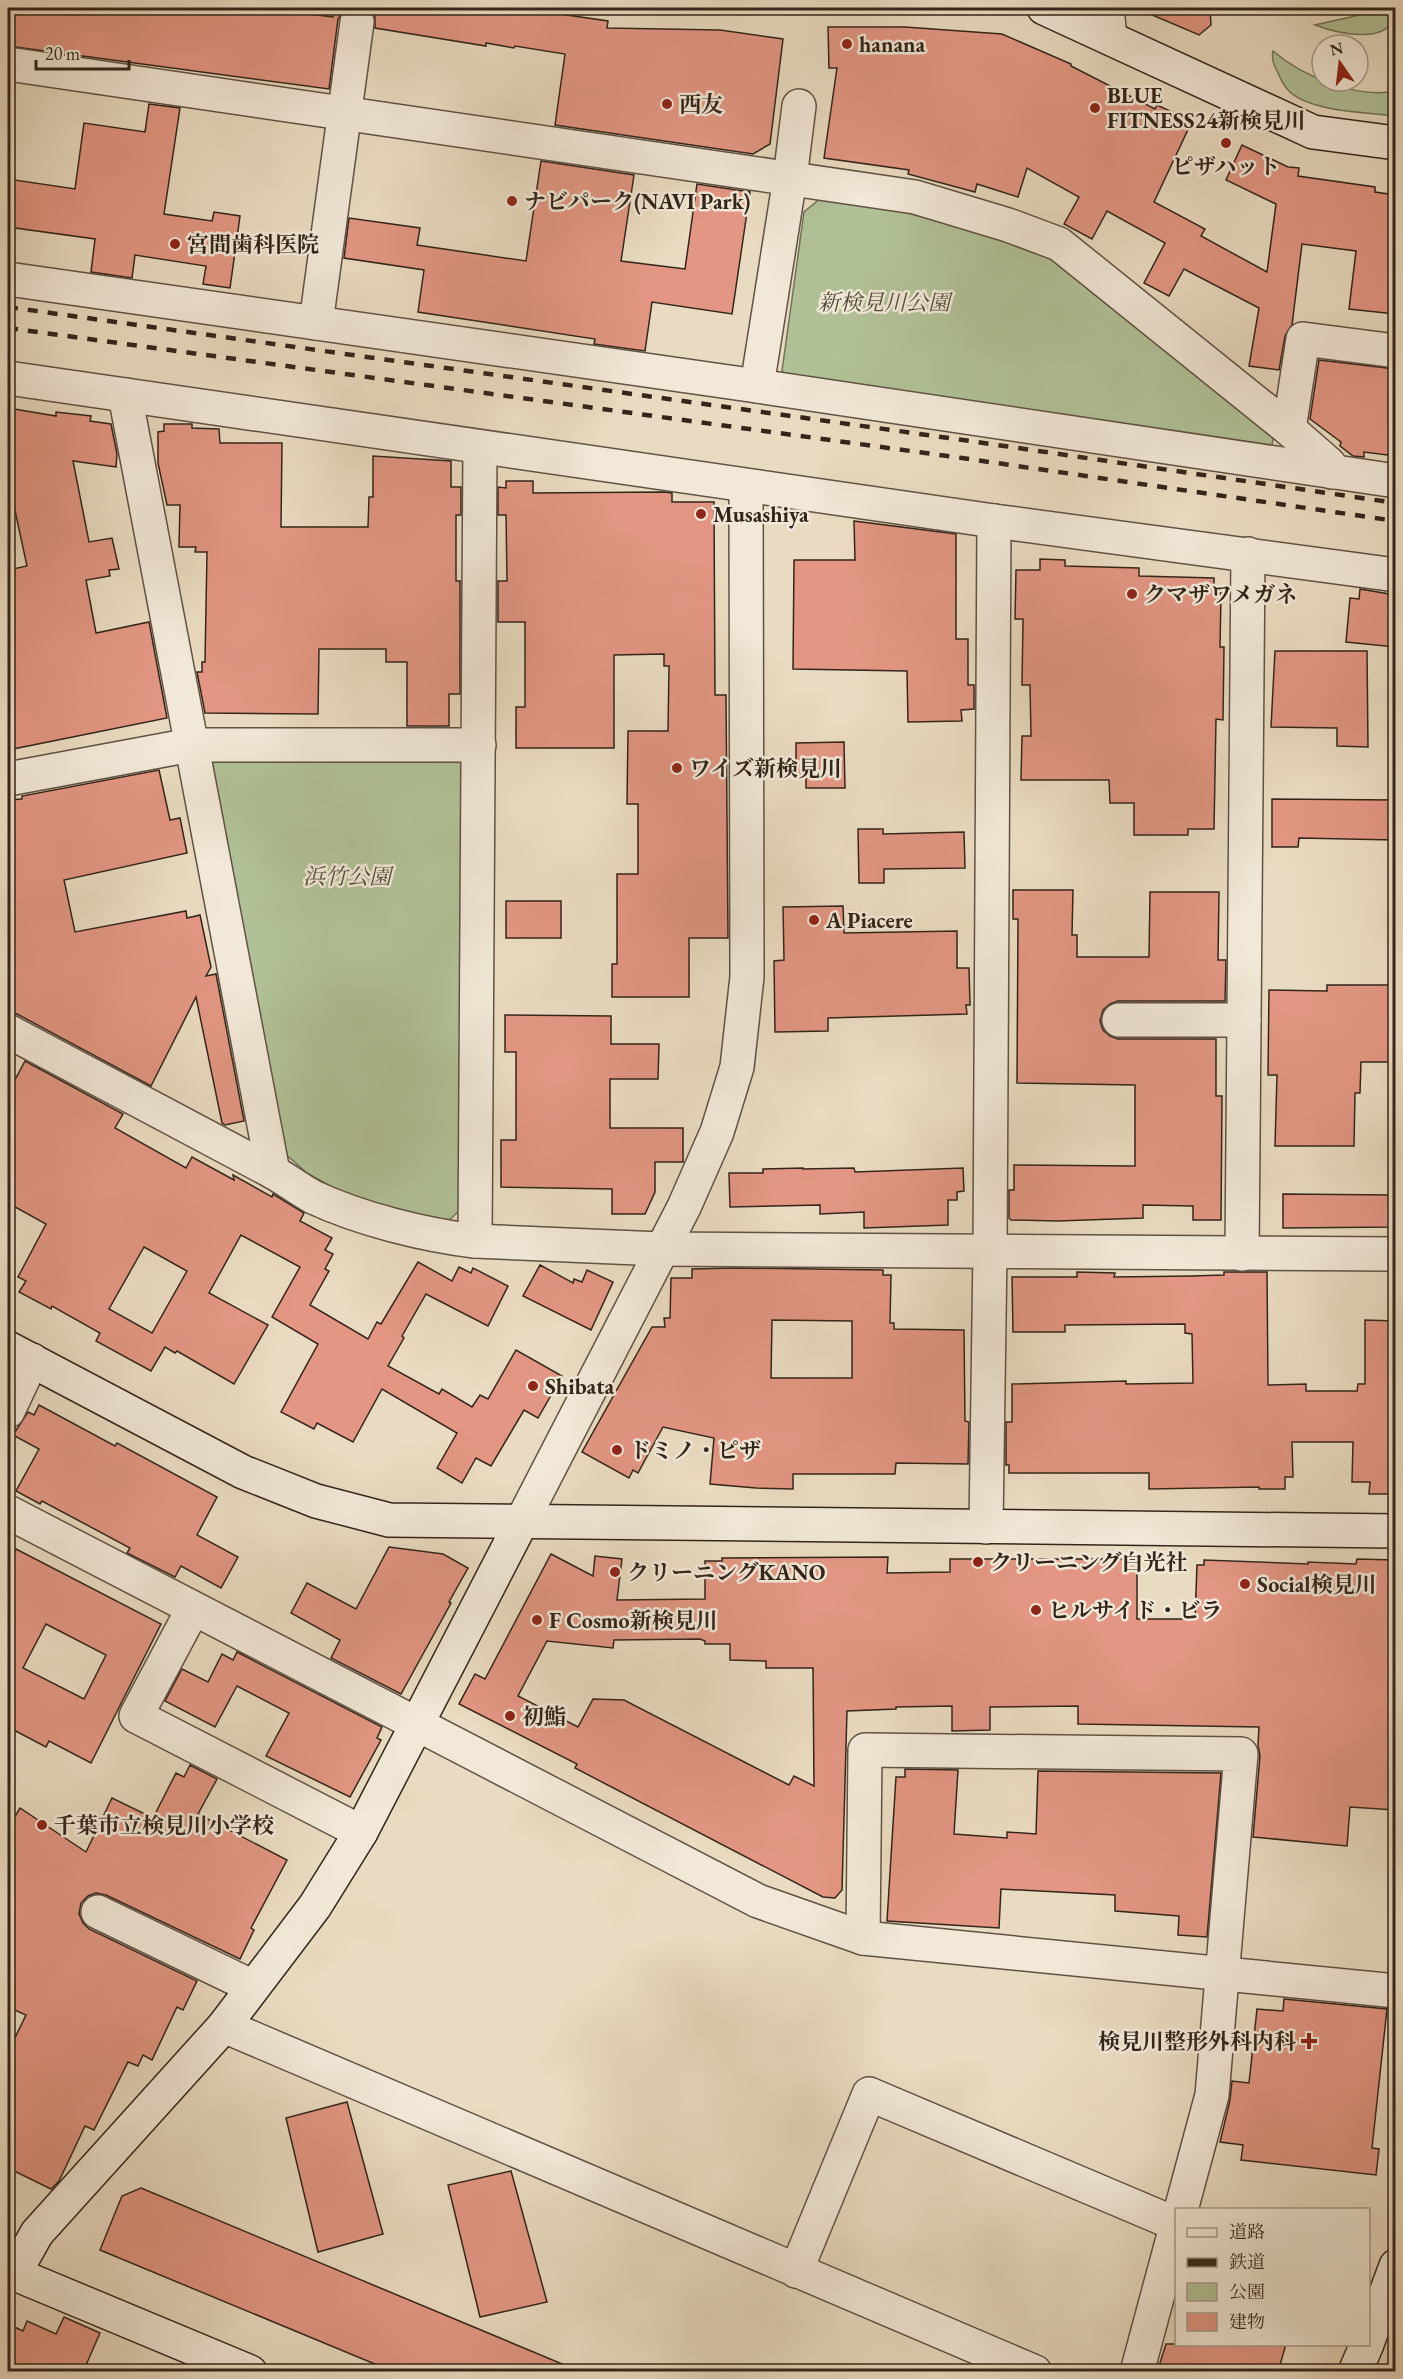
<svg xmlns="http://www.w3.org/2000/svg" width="1403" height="2379" font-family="'EB Garamond','Noto Serif JP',serif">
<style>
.green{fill:#b1c197;stroke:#727358;stroke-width:1.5}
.building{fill:#e29683;stroke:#33251a;stroke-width:1.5;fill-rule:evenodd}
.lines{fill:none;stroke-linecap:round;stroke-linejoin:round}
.street-casing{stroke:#605244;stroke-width:36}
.secondary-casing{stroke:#33251a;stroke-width:36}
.street{stroke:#f1e8d7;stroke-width:33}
.secondary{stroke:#f1e8d7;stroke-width:33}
.rail{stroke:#33251a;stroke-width:4.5;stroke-dasharray:10 10;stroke-linecap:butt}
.poi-dot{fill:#8f2418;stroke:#f1e8d7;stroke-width:2}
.labels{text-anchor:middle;stroke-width:5;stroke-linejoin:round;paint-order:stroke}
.poi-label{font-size:22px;font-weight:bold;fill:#33251a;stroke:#f1e8d7;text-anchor:start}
.park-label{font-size:22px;font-style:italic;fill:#524c39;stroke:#f1e8d7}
</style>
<rect width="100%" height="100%" fill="#e9dbc1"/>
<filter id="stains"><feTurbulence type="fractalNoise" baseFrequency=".00333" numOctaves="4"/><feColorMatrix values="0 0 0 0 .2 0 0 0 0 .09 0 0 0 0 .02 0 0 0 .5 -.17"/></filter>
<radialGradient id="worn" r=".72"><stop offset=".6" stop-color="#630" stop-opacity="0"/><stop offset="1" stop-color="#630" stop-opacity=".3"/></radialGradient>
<!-- green -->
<g class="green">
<path d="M1391 8H1395C1396 47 1339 34 1315 25Z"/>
<path d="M1273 51C1302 76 1357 99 1395 91V116C1366 112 1314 112 1291 93 1285 88 1281 80 1278 73 1274 66 1271 59 1273 51Z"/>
<polygon points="821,198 888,208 1003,237 1057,262 1274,435 1271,449 792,381 782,371 804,212"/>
<polygon points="452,755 464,766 461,1209 444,1225 355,1200 307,1173 282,1151 208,767 220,756"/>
</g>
<!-- building -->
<g class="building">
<polygon points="8,8 257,8 333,17 334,8 346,8 338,19 329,89 8,46"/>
<polygon points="369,8 518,8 608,21 607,28 720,30 783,39 770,144 753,154 555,125 565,54 515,46 514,48 486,43 486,46 375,28 375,15"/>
<polygon points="1136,8 1210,8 1211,25 1199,35"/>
<polygon points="828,27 905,27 1002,34 1071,64 1071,66 1155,109 1157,105 1192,121 1154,202 1205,229 1201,236 1267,272 1276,204 1226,180 1242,145 1288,167 1299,168 1298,176 1375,187 1375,192 1395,195 1395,314 1349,309 1356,251 1302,244 1292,325 1285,336 1279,370 1249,366 1259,308 1184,269 1169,296 1144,283 1165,243 1107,211 1092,239 1064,224 1079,197 1027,168 1018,197 977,184 975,192 908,174 909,170 824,158 837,68 829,68"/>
<polygon points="149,104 180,108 164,214 212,221 214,212 240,216 230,288 203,284 206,266 135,255 132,278 91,272 95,239 8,227 8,179 75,189 84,123 145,132"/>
<polygon points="541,161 634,175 621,261 685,269 697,184 750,192 732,314 652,302 645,351 594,344 595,339 418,312 424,270 344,258 349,218 420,228 417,245 526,261"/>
<polygon points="1319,360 1395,369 1395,456 1364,452 1364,457 1353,456 1340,446 1341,442 1310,419"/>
<polygon points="8,408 56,416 56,412 91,416 90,421 111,424 117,454 116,467 73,461 89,542 112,538 119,569 109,570 110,576 86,580 96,633 149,622 167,718 8,750 8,570 27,566 8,478"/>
<polygon points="164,424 192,424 192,428 219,429 220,443 282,443 281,527 368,527 369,497 373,497 373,456 451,461 451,487 461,487 461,515 456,515 456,581 460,581 460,694 449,694 449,726 407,726 407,662 386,662 386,649 319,649 318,714 205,713 197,672 202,672 202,662 205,662 207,552 195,552 196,547 179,547 180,505 167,505 158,463 158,432 164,431"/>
<polygon points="506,481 533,481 533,493 664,492 672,493 672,502 714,502 715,695 726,695 728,938 689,938 689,997 612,997 612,964 617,964 617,874 638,874 638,804 627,804 628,731 668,731 669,666 664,666 664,654 614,655 614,748 516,748 516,707 525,707 525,622 498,622 498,581 507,581 506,515 498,515 498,487 506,488"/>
<polygon points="854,521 956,534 956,639 968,639 968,685 974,685 974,709 961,710 962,721 908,722 907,671 793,669 794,560 855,560"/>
<polygon points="1040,559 1065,560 1065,566 1139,568 1139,576 1214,578 1214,593 1221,593 1220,647 1224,647 1223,720 1216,719 1214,829 1188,829 1188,835 1134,835 1134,803 1110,803 1109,780 1021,780 1022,736 1031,736 1030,685 1022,685 1023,619 1015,619 1016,570 1040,570"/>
<polygon points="1360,589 1395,595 1395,647 1346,642 1350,598 1359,599"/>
<polygon points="1275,651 1367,651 1368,747 1337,746 1337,728 1271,727"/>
<polygon points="844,742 845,788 806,788 806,776 796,776 796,743"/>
<polygon points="159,770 170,820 180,818 187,853 64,880 75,932 186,911 187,918 200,915 211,967 206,976 216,974 244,1121 225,1125 222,1123 196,997 151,1086 17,1014 8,1012 8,800 22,799 22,796"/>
<polygon points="1272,799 1395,800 1395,840 1299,838 1298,847 1272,847"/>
<polygon points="858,829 883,829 883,834 964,832 965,868 884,869 884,883 859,883"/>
<polygon points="1013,890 1073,890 1072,935 1077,935 1077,957 1149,957 1150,892 1219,892 1218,960 1226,960 1225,1001 1118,1001 1110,1004 1103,1010 1100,1021 1103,1030 1110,1036 1118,1039 1216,1039 1216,1096 1222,1096 1221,1220 1193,1220 1193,1206 1143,1205 1143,1218 1058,1221 1011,1220 1009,1218 1009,1190 1014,1190 1014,1165 1135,1166 1135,1085 1017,1083 1018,919 1013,919"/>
<rect x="506" y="901" width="55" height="37"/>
<polygon points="843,906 844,933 957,931 957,968 969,968 970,1005 966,1005 967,1014 828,1018 828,1031 775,1032 774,961 784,960 783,907"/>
<polygon points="1327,985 1395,985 1395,1062 1361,1062 1360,1093 1355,1093 1354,1146 1275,1146 1277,1075 1268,1075 1269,990 1327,991"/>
<polygon points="505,1015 611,1016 611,1044 659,1044 658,1079 610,1079 610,1128 683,1128 683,1162 655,1162 655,1192 645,1214 612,1214 612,1189 501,1187 501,1140 516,1140 516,1052 505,1052"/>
<path d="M25 1061 123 1114 115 1128 186 1168 192 1157 234 1180 233 1175 272 1197 273 1194 304 1213 300 1221 332 1238 325 1250 333 1254 325 1269 329 1271 310 1305 368 1339 377 1322 381 1324 418 1262 452 1281 459 1267 471 1273 473 1268 508 1286 488 1326 426 1294 402 1336 404 1338 388 1366 439 1394 442 1389 472 1407 480 1395 488 1399 516 1350 562 1376 538 1418 524 1410 491 1466 476 1458 462 1483 437 1468 457 1433 382 1389 353 1442 317 1423 314 1429 281 1412 318 1344 272 1317 300 1267 241 1235 209 1293 268 1325 234 1384 177 1351 175 1353 165 1347 151 1371 96 1341 100 1333 52 1306 51 1309 19 1292 26 1281 18 1277 46 1224 8 1203V1093ZM144 1247 187 1271 152 1333 109 1309Z"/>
<polygon points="803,1168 803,1169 854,1168 855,1172 963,1168 964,1191 957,1192 957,1200 948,1200 948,1225 864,1228 864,1212 820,1214 820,1205 730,1207 729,1173 763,1173 763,1169"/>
<polygon points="1283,1194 1395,1195 1395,1227 1283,1228"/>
<polygon points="540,1265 573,1283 574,1279 582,1282 587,1270 613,1282 591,1330 523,1296"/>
<path d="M735 1268 883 1270V1275H891L890 1323H894V1329L964 1330 965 1421 969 1422 968 1464 896 1463 895 1474H793V1489L756 1488 710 1484 714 1438 663 1427 638 1473 633 1470 629 1478 582 1452 652 1327H665L664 1318H670L671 1278H692V1269ZM772 1320 852 1321V1378H771Z"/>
<polygon points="1077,1272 1115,1273 1114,1277 1192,1276 1224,1275 1224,1272 1267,1272 1268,1385 1306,1384 1306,1391 1357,1391 1358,1384 1365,1384 1365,1320 1395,1321 1395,1362 1391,1362 1392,1448 1395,1448 1395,1494 1369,1494 1370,1482 1352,1482 1353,1442 1292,1442 1293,1477 1285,1477 1285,1489 1259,1489 1259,1487 1149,1489 1149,1473 1009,1473 1009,1465 1006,1465 1006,1422 1012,1422 1012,1384 1126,1381 1126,1384 1193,1383 1192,1334 1185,1333 1185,1324 1065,1325 1065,1332 1013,1332 1012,1277 1077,1277"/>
<polygon points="39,1405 115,1446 117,1443 217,1497 197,1535 238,1557 221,1588 181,1566 175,1577 127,1553 130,1548 42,1501 40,1504 16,1491 39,1449 13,1435 28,1412 34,1415"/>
<polygon points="389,1547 443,1554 468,1568 449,1602 451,1603 401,1694 331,1658 340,1640 291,1613 307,1583 356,1609"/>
<path d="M16 1549 161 1624 91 1763 49 1741 46 1747 8 1727V1566ZM46 1624 106 1655 84 1699 23 1668Z"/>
<path d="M551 1554 593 1576 595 1556 622 1559 617 1600 705 1599V1561H722V1558L888 1557 887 1573 950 1572V1559H1137V1619H1195L1197 1565H1204V1560L1308 1564V1562L1356 1564 1357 1559 1395 1560V1810L1350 1807 1347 1846 1253 1837 1260 1756 1258 1745 1259 1727 1078 1724V1706L990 1707V1730L952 1731V1706L896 1707V1709L847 1711 842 1890 835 1898 823 1897 575 1768 577 1764 459 1704 475 1674 485 1679ZM700 1639 705 1641V1644H730V1660L766 1661V1668H813L814 1786 794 1776 789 1785 624 1700 593 1699 578 1727 518 1696 547 1641 613 1648 614 1640Z"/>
<polygon points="237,1652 382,1727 377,1738 381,1740 350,1797 266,1756 289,1713 237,1686 215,1727 165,1701 182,1669 208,1682 222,1654 233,1660"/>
<polygon points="190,1765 217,1779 198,1814 287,1860 251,1928 254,1930 240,1959 106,1895 96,1893 88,1896 81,1903 79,1914 83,1923 89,1929 197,1981 183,2010 177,2007 152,2060 143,2055 138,2066 128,2062 94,2130 85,2126 59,2181 51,2189 8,2168 8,2052 26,2015 8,2007 8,1828 20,1808 86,1852 112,1798 153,1818 176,1773 184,1777"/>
<polygon points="905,1769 958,1770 954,1834 1007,1838 1007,1832 1036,1834 1038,1771 1221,1773 1207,1937 1178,1935 1179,1916 1115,1911 1115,1895 1001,1889 999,1928 887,1921 896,1777 905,1777"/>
<polygon points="1284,1999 1387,2009 1372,2148 1379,2149 1376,2175 1241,2160 1243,2145 1220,2142 1230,2100 1232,2081 1249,2083 1257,2009 1283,2011"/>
<polygon points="347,2102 383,2234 318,2252 286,2118"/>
<polygon points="511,2171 547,2302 480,2317 448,2185"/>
<polygon points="141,2188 579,2371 579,2372 394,2372 100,2250 122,2196"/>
<polygon points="64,2317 100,2333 83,2372 23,2372 8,2364 8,2324 23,2331 27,2321 56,2334"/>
<polygon points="1166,2344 1286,2344 1278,2372 1177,2372 1159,2366"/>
</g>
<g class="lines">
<defs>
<g id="street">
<polyline points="1107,8 1110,38"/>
<polyline points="8,64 915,197 1008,225 1059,244 1289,429 1329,464 1332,472"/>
<polyline points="8,279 757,386 1396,481"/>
<polyline points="316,323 357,22"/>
<polyline points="8,378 994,521 1396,575"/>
<polyline points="757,386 790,178 799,106"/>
<polyline points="125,395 273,1172"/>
<polyline points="1289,429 1303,339 1396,351"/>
<polyline points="8,779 191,745 479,745"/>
<polyline points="1119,1020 1244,1020"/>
<path d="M8 1031 273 1172C287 1180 300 1190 313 1197 360 1219 424 1235 475 1241L661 1249 1396 1254"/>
<polyline points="475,1241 480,447"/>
<polyline points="1242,1254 1248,554"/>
<polyline points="8,1411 32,1360"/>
<polyline points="8,1512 758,1901 863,1938 1396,1991"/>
<polyline points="521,1523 684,1207 717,1132 737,1067 747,977 746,486"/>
<polyline points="986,1527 990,1250 994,521"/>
<polyline points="193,1609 136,1716 361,1832"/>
<polyline points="98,1912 253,1987"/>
<polyline points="863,1938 865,1750 1241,1754 1212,2095 1181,2210"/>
<polyline points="224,2026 1035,2372"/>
<polyline points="796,2271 869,2094 1176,2224"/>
<polyline points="1137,2372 1176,2227"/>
</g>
<g id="secondary">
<polyline points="1044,8 1313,132 1396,143"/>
<polyline points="8,1348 243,1472 316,1501 389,1520 1396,1531"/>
<polyline points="8,2271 250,2372"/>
<polyline points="14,2274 37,2233 224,2026 315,1906 361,1832 521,1523"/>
<polyline points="1368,2341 1396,2266"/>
<polyline points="1355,2372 1367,2344"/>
</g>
</defs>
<!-- street casing -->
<use href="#street" class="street-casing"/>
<!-- secondary casing -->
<use href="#secondary" class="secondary-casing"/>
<!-- street -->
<use href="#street" class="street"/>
<!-- secondary -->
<use href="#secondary" class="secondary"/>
<!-- rail -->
<g class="rail">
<polyline points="8,307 963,440 1396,503"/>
<polyline points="8,328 962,458 1396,521"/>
</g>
</g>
<!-- markers -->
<g class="poi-dot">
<circle cx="847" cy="44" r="6"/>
<circle cx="667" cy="104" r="6"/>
<circle cx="1095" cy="108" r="6"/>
<circle cx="1226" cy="143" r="6"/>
<circle cx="512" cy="201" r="6"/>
<circle cx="175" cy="244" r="6"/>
<circle cx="701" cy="514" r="6"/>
<circle cx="1132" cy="594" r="6"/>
<circle cx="677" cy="768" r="6"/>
<circle cx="814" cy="920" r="6"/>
<circle cx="533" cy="1386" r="6"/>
<circle cx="617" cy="1450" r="6"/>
<circle cx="978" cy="1562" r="6"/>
<circle cx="615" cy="1572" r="6"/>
<circle cx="1245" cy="1584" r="6"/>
<circle cx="1036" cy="1610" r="6"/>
<circle cx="537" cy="1620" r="6"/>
<circle cx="510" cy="1716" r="6"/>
<circle cx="42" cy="1825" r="6"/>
<path d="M1306 2032h6v6h6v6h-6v6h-6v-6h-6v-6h6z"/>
</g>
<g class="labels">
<!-- poi labels -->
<g class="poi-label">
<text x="859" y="52">hanana</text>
<text x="1107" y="103">BLUE<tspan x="1107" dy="25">FITNESS24新検見川</tspan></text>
<text x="679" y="112">西友</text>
<text x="1226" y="174" text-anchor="middle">ピザハット</text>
<text x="524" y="209">ナビパーク(NAVI Park)</text>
<text x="187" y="252">宮間歯科医院</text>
<text x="713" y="522">Musashiya</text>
<text x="1144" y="602">クマザワメガネ</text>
<text x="689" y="776">ワイズ新検見川</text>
<text x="826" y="928">A Piacere</text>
<text x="545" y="1394">Shibata</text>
<text x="629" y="1458">ドミノ・ピザ</text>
<text x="990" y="1570">クリーニング白光社</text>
<text x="627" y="1580">クリーニングKANO</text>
<text x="1257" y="1592">Social検見川</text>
<text x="1048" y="1618">ヒルサイド・ビラ</text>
<text x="549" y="1628">F Cosmo新検見川</text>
<text x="522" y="1724">初鮨</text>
<text x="54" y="1833">千葉市立検見川小学校</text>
<text x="1296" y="2049" text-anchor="end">検見川整形外科内科</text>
</g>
<!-- park labels -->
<g class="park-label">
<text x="884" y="310">新検見川公園</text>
<text x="347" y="884">浜竹公園</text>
</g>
</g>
<!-- margin -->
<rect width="1403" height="2379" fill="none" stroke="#e9dbc1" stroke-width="30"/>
<rect x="9" y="9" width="1385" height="2361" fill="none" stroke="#33251a" stroke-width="3"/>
<rect x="15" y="15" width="1373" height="2349" fill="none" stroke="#33251a" stroke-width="1.5"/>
<!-- legend -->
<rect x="1175" y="2208" width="195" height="138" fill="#f1e8d7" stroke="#a59a8b" stroke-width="1.5"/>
<rect x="1187" y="2228" width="30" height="9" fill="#f1e8d7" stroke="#a59a8b" stroke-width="1.5"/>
<text x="1229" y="2238" font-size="18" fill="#33251a">道路</text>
<rect x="1187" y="2258" width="30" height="9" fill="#33251a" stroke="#a59a8b" stroke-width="1.5"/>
<text x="1229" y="2268" font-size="18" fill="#33251a">鉄道</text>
<rect x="1187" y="2283" width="30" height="18" fill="#b1c197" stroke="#a59a8b" stroke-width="1.5"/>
<text x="1229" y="2298" font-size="18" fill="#33251a">公園</text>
<rect x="1187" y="2313" width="30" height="18" fill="#e29683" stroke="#a59a8b" stroke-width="1.5"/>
<text x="1229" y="2328" font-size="18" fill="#33251a">建物</text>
<!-- north arrow -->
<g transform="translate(1340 63) rotate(346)"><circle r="28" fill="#f1e8d7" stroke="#a59a8b" stroke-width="1.5"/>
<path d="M0-4.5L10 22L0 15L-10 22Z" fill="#8f2418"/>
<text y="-9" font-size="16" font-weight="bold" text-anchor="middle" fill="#33251a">N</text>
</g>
<!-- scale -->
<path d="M36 60v9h93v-9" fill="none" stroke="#33251a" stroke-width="3"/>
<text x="45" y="60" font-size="18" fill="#33251a" stroke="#f1e8d7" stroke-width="4.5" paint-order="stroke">20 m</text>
<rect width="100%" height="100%" filter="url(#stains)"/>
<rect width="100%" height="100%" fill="url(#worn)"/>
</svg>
